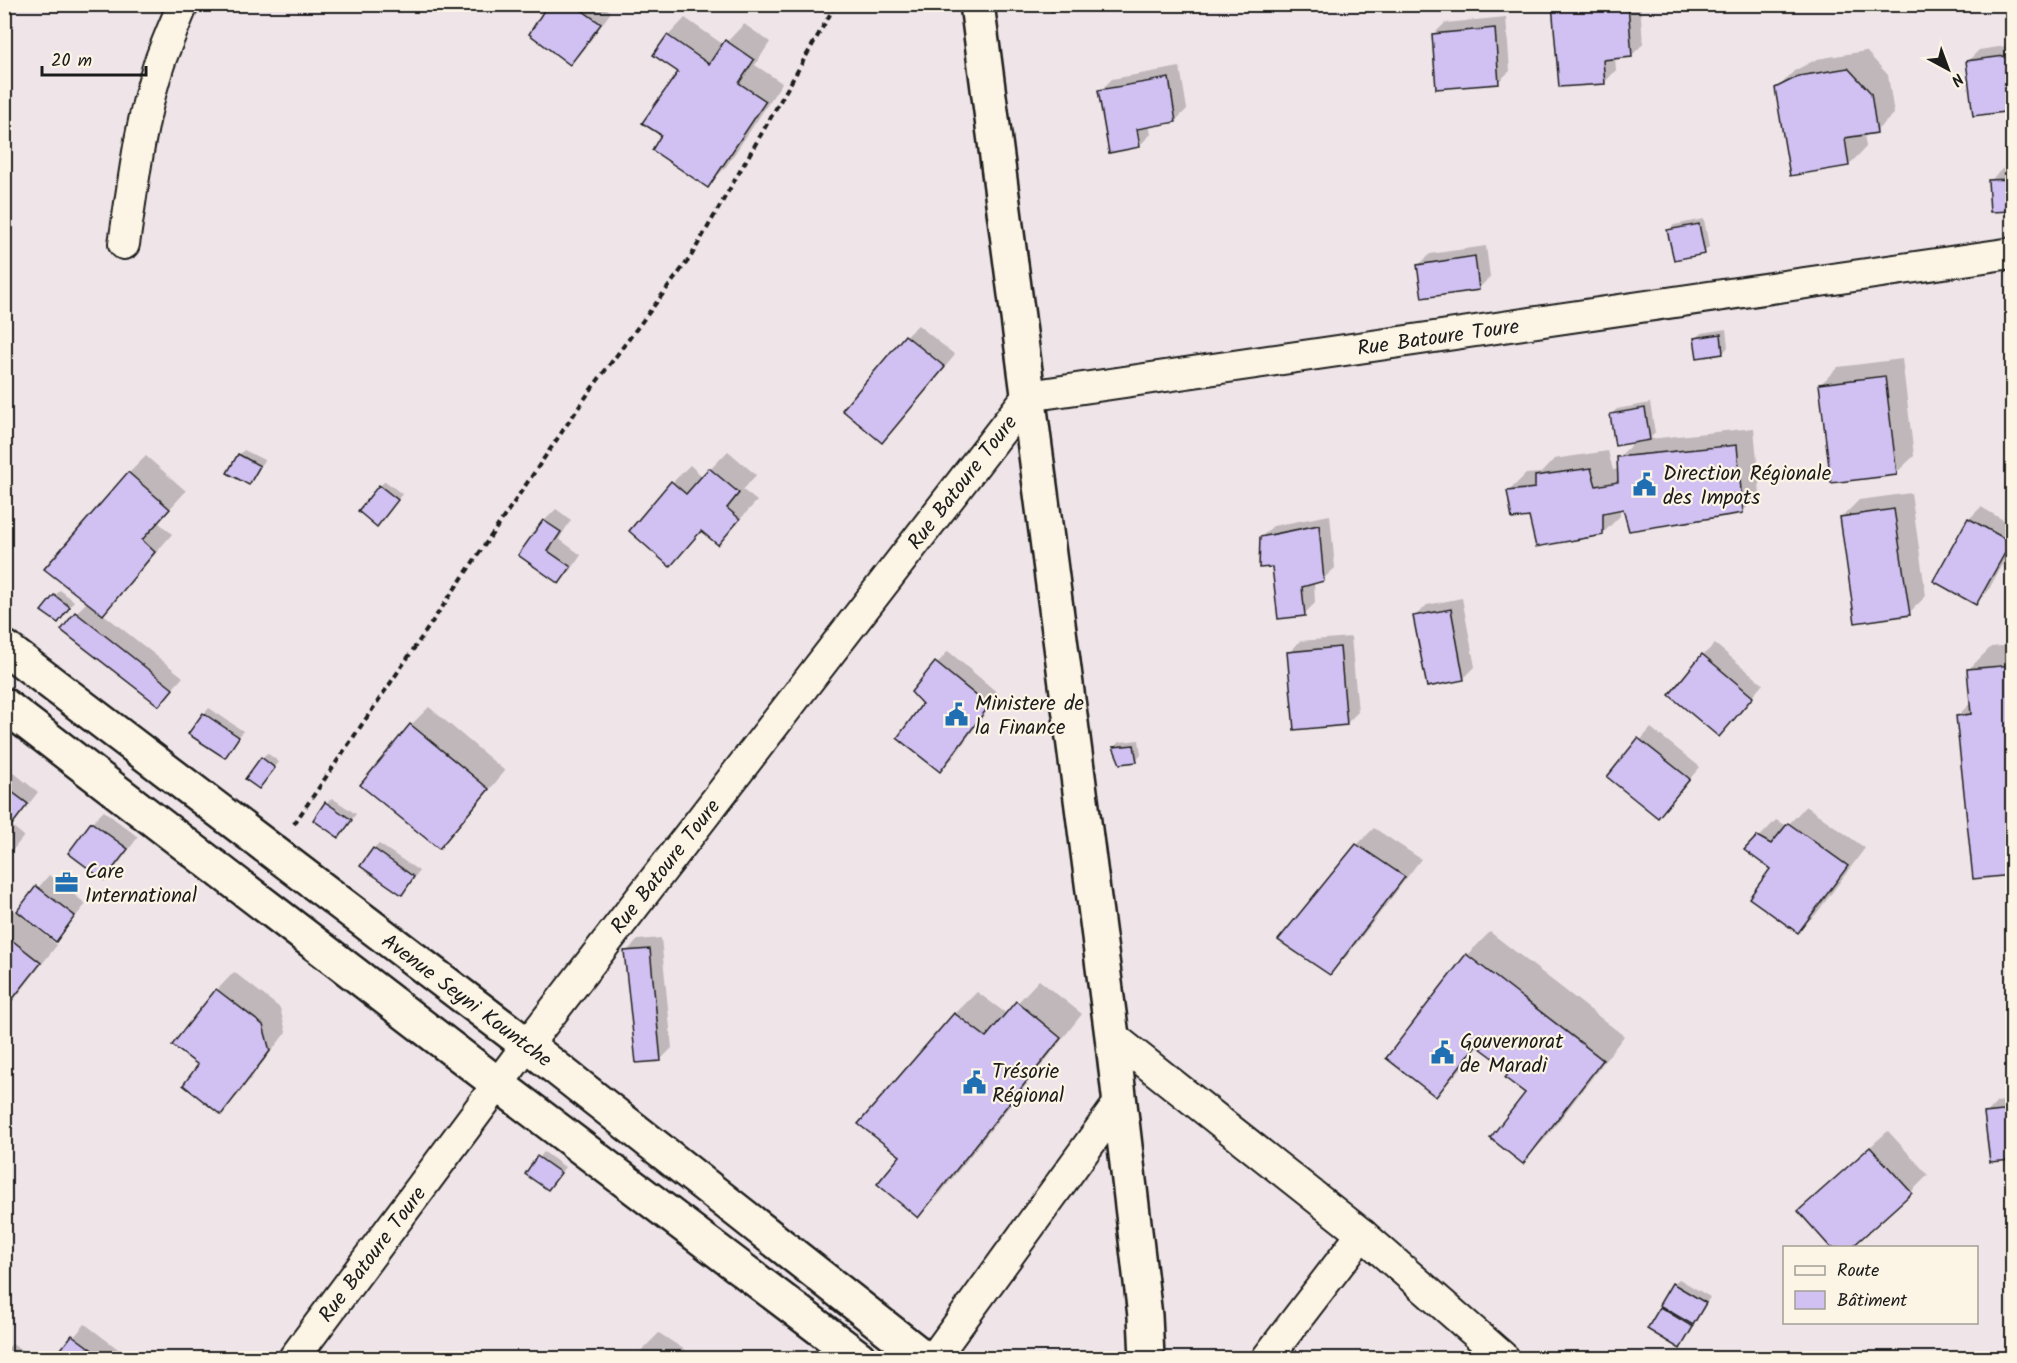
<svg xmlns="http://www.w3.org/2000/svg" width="2017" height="1363" font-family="Kalam,sans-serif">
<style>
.shadow{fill:#0003}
.building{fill:#d0c1f2;stroke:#1c1c1c;stroke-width:1.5}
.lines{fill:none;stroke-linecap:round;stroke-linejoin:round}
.minor-casing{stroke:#1c1c1c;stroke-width:34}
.tertiary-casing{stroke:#1c1c1c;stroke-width:38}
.trunk-casing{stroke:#1c1c1c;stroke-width:38}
.path{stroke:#1c1c1c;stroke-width:4;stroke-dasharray:6 4.5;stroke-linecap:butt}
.minor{stroke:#fcf5e5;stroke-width:30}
.tertiary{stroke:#fcf5e5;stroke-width:33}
.trunk{stroke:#fcf5e5;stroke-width:33}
.labels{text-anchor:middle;stroke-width:4.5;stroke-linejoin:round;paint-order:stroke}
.street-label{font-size:21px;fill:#1c1c1c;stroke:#fcf5e5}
.poi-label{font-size:21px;fill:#1c1c1c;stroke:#fcf5e5;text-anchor:start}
</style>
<rect width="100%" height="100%" fill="#efe5e9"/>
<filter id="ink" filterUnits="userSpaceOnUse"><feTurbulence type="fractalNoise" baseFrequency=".0167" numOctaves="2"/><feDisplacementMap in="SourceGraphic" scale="12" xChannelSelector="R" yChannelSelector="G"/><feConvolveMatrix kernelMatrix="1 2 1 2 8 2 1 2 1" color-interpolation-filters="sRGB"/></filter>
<g filter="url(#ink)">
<!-- shadow -->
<g class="shadow">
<polygon points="550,4 600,4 611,12 582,52 570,63"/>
<polygon points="1553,4 1640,4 1643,44 1631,56 1615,57 1616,70 1605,82"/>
<polygon points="1506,17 1510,71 1498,82 1434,34 1445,23"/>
<polygon points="685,18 724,45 744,24 770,42 755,65 782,83 725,168 707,186 663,135 680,71 668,36"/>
<polygon points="2012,45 2012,110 1974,115 1968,61 1979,50"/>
<polygon points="1866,51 1888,75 1894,114 1876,131 1864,133 1866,147 1849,165 1777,89 1794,71 1817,59"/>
<polygon points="1180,67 1187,109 1176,120 1149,125 1151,134 1139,146 1100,91 1112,79"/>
<polygon points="2012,168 2012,209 1992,210 1990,181 2002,169"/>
<polygon points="1704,219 1709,247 1704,252 1669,230 1674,225"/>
<polygon points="1486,246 1490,277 1479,288 1419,265 1430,254"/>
<polygon points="918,325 955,355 893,429 906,336"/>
<polygon points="1726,329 1728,347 1723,353 1696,338 1701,333"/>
<polygon points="1902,359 1914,456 1896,473 1821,384 1838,367"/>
<polygon points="1650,403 1655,433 1649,439 1754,428 1760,494 1742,512 1620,508 1620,516 1603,533 1508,492 1526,474 1541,473 1554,459 1608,451 1613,470 1619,469 1618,458 1635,441 1611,414 1617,409"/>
<polygon points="244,450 264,460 254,478 249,483 239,455"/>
<polygon points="728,451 756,475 743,490 757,501 718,543 702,530 670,565 672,483 690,465 703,477"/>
<polygon points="146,456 186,491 158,522 172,534 120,595 102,613 183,677 159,704 76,613 88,601 129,473"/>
<polygon points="385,481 402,494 382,520 380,486"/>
<polygon points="1911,493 1926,596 1909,613 1841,518 1859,500"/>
<polygon points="1981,507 2012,525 2012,546 1988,591 1976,603 1969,519"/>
<polygon points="556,509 571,520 559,539 581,555 571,570 559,582 520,555 544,521"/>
<polygon points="1330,515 1335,568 1323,579 1314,582 1315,603 1304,614 1273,566 1261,537 1273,526"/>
<polygon points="60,590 74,601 63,616 43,611"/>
<polygon points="1462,598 1475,667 1463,679 1415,616 1427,605"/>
<polygon points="1351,637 1358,712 1346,724 1289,653 1300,641"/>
<polygon points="1715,644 1763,684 1730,723 1703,655"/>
<polygon points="2012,645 2012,873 1974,877 1957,716 1972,702 1968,670 1991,647"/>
<polygon points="948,651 999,694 952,759 940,770 924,704 913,692"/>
<polygon points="429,707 505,771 456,830 438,847 362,784 411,725"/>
<polygon points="209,708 243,731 224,756 204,714"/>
<polygon points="1651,728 1700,767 1658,816 1609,777"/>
<polygon points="1139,740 1141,755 1136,760 1115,747 1120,742"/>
<polygon points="267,753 279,762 264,782 262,758"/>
<polygon points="4,765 38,792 12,826 24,836 4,861"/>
<polygon points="332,798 356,814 339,836 326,803"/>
<polygon points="1806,806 1865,848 1816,914 1798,931 1772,869 1747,850 1776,820 1787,826"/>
<polygon points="104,811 138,837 116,867 104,878 70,852 92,823"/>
<polygon points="1374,828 1421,859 1347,956 1329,973 1357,845"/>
<polygon points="379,844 419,871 407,888 374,849"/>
<polygon points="49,875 86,904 56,940 24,915 23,917 57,945 4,1012 4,912 10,907 17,913"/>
<polygon points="1490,932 1624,1036 1545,1139 1522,1162 1527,1093 1513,1071 1479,1045 1458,1072 1436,1095 1388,1058 1467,955"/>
<polygon points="661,938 672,1048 661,1059 626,952 638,940"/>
<polygon points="234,972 280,1008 286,1032 238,1095 221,1113 200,1065 217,990"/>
<polygon points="1039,980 1082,1014 940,1194 918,1216 902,1156 955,1014 977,992 1007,1014"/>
<polygon points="2012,1100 2012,1158 1991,1161 1986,1114 1997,1102"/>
<polygon points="1888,1131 1928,1175 1911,1192 1817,1194"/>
<polygon points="544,1152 565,1167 553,1183 527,1173"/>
<polygon points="1679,1279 1710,1297 1685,1341 1680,1347 1649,1329 1673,1284"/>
<polygon points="85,1324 130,1358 56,1358"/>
<polygon points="659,1333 697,1358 634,1358"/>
<polygon points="12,1344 28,1354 25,1358 4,1358 4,1352"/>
<polygon points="757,1352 766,1358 750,1358"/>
</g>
<!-- building -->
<g class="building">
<polygon points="548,4 573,4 601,24 570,65 529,34"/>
<polygon points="1051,4 1094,4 1094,5 1051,11"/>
<polygon points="1552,4 1628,4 1632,57 1603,60 1605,84 1559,87"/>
<polygon points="1495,28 1499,84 1436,89 1432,34"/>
<polygon points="667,35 709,64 725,40 754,60 739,83 766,101 708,188 652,150 661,135 642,123 678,72 653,55"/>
<polygon points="2012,55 2012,111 1973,116 1966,61"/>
<polygon points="1848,68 1871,93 1877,133 1845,138 1849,166 1790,176 1775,88 1799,76"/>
<polygon points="1169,78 1176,122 1137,129 1140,147 1109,153 1098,90"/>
<polygon points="2012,179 2012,211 1990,212 1988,180"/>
<polygon points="1699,224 1705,254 1674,260 1667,230"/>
<polygon points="1475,256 1479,290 1422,298 1417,265"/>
<polygon points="1721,334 1723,354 1697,358 1694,338"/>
<polygon points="905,335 945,367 882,443 842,410"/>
<polygon points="1885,376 1897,475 1831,483 1819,384"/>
<polygon points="1645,408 1650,440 1615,446 1610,414"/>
<polygon points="1737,445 1743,513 1629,531 1623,509 1603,513 1603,535 1536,547 1529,517 1512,519 1507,491 1535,488 1535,476 1591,468 1596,486 1618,482 1617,457"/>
<polygon points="238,454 260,466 249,485 227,473"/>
<polygon points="709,468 739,493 727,508 740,519 718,545 701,531 670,567 629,531 671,481 686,494"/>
<polygon points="128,472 170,509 142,540 155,552 103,615 44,569"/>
<polygon points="379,485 398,500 377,527 358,511"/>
<polygon points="1894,509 1910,615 1855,623 1840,517"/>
<polygon points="1968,518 2011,542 1976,605 1933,581"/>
<polygon points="543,520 561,532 548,551 571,567 559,584 518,555"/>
<polygon points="1319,525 1324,581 1302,587 1305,616 1278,619 1272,567 1259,568 1260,537"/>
<polygon points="54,595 70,607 58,623 41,611"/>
<polygon points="1451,609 1464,680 1427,687 1413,616"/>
<polygon points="75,612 173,689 159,706 61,630"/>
<polygon points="1340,647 1347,725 1294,730 1287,652"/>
<polygon points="1702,654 1753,697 1719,737 1669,695"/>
<polygon points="935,662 989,706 940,772 897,738 922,704 911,692"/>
<polygon points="2012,665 2012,761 2007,761 2012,820 2012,875 1973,879 1956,716 1971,714 1967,669"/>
<polygon points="203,713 239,737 225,758 188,734"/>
<polygon points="410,724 489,789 439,849 360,785"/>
<polygon points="1638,738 1690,779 1658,818 1607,777"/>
<polygon points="1134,745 1137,762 1120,764 1113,747"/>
<polygon points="261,757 275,768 259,789 245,779"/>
<polygon points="4,786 28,804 4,835"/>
<polygon points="325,802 352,820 339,838 313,820"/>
<polygon points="91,822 128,849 104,880 68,853"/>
<polygon points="1788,823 1848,866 1798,933 1749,898 1770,869 1744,850 1757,836 1771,844"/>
<polygon points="1356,844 1405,877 1330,975 1278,940"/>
<polygon points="373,848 414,877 402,895 360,866"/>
<polygon points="36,886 75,916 56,942 17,911"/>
<polygon points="4,934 41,963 4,1010"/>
<polygon points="650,949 661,1061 636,1063 624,951"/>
<polygon points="1466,954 1603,1060 1523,1164 1490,1138 1525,1093 1505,1078 1511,1071 1476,1045 1436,1097 1386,1058"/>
<polygon points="216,989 263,1025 270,1051 221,1115 183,1085 198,1065 172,1045"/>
<polygon points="1016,1001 1061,1038 918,1218 877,1184 900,1156 858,1124 954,1013 986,1037"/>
<polygon points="2012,1110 2012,1160 1990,1162 1984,1113"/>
<polygon points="1870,1147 1912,1193 1851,1248 1831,1248 1798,1211"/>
<polygon points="537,1156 561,1173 548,1190 525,1174"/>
<polygon points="1672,1283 1706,1303 1693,1325 1659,1305"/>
<polygon points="1660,1307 1693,1327 1680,1349 1647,1329"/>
<polygon points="72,1335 103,1358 54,1358"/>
</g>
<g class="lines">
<defs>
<g id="minor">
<path d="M124 244C133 185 140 122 159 64 166 44 175 24 183 4"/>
<polyline points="1112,1036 1362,1234 1504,1358"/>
<polyline points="294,1358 527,1045 1028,396 2012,253"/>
<polyline points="934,1358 1119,1103"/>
<polyline points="1267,1358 1362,1234"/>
</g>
<polyline id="tertiary" points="977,4 1112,1036 1145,1316 1147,1358"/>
<g id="trunk">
<polyline points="4,647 527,1045 924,1358"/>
<polyline points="4,705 499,1085 859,1358"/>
</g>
</defs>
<!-- minor casing -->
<use href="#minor" class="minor-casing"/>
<!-- tertiary casing -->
<use href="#tertiary" class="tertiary-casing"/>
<!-- trunk casing -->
<use href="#trunk" class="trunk-casing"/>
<!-- path -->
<polyline class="path" points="294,824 592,388 690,258 836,4"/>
<!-- minor -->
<use href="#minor" class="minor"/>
<!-- tertiary -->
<use href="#tertiary" class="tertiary"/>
<!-- trunk -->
<use href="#trunk" class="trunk"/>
</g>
</g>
<!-- icons -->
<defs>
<symbol id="civic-bare" viewBox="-9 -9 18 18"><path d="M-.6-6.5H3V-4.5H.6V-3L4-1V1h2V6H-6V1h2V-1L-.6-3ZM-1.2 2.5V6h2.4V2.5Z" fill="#1f6fb2" stroke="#fcf5e5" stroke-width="2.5" paint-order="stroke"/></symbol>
<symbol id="office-bare" viewBox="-9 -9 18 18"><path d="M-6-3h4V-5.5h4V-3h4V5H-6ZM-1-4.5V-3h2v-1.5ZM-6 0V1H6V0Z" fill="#1f6fb2" stroke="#fcf5e5" stroke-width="2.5" paint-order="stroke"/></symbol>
</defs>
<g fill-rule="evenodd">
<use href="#civic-bare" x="1628" y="468" width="33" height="33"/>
<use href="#civic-bare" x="940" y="698" width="33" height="33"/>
<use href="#office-bare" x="50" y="866" width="33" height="33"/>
<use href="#civic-bare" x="1426" y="1036" width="33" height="33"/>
<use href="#civic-bare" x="958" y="1066" width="33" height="33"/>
</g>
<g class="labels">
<!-- street labels -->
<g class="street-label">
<text transform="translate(1438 337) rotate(-8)" y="7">Rue Batoure Toure</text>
<text transform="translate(962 482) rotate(-52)" y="7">Rue Batoure Toure</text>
<text transform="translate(665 866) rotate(-52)" y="7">Rue Batoure Toure</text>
<text transform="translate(467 1000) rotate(37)" y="7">Avenue Seyni Kountche</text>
<text transform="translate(372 1254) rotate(-53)" y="7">Rue Batoure Toure</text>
</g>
<!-- poi labels -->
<g class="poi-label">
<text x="1663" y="480">Direction Régionale<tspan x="1663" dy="24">des Impots</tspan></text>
<text x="975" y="710">Ministere de<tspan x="975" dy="24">la Finance</tspan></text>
<text x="85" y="878">Care<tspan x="85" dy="24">International</tspan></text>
<text x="1460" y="1048">Gouvernorat<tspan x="1460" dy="24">de Maradi</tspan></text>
<text x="992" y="1078">Trésorie<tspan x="992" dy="24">Régional</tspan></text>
</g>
</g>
<!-- margin -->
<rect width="2017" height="1363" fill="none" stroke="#fcf5e5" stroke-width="24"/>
<rect x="12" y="12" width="1993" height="1339" fill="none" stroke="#1c1c1c" stroke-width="2" filter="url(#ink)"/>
<!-- legend -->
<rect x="1783" y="1246" width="195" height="78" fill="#fcf5e5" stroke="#a29e95" stroke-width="1.5"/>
<rect x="1795" y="1266" width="30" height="9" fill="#fcf5e5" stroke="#a29e95" stroke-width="1.5"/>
<text x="1837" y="1276" font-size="18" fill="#1c1c1c">Route</text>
<rect x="1795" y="1291" width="30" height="18" fill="#d0c1f2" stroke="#a29e95" stroke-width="1.5"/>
<text x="1837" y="1306" font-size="18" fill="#1c1c1c">Bâtiment</text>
<!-- north arrow -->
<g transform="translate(1948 69) rotate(139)" stroke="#fcf5e5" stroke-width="4.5" paint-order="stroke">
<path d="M0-4.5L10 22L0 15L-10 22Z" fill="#1c1c1c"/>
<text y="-9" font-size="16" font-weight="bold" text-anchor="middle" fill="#1c1c1c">N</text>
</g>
<!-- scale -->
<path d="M42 66v9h104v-9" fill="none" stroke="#1c1c1c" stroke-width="3"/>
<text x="51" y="66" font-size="18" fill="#1c1c1c" stroke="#fcf5e5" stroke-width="4.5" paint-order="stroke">20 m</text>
</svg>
